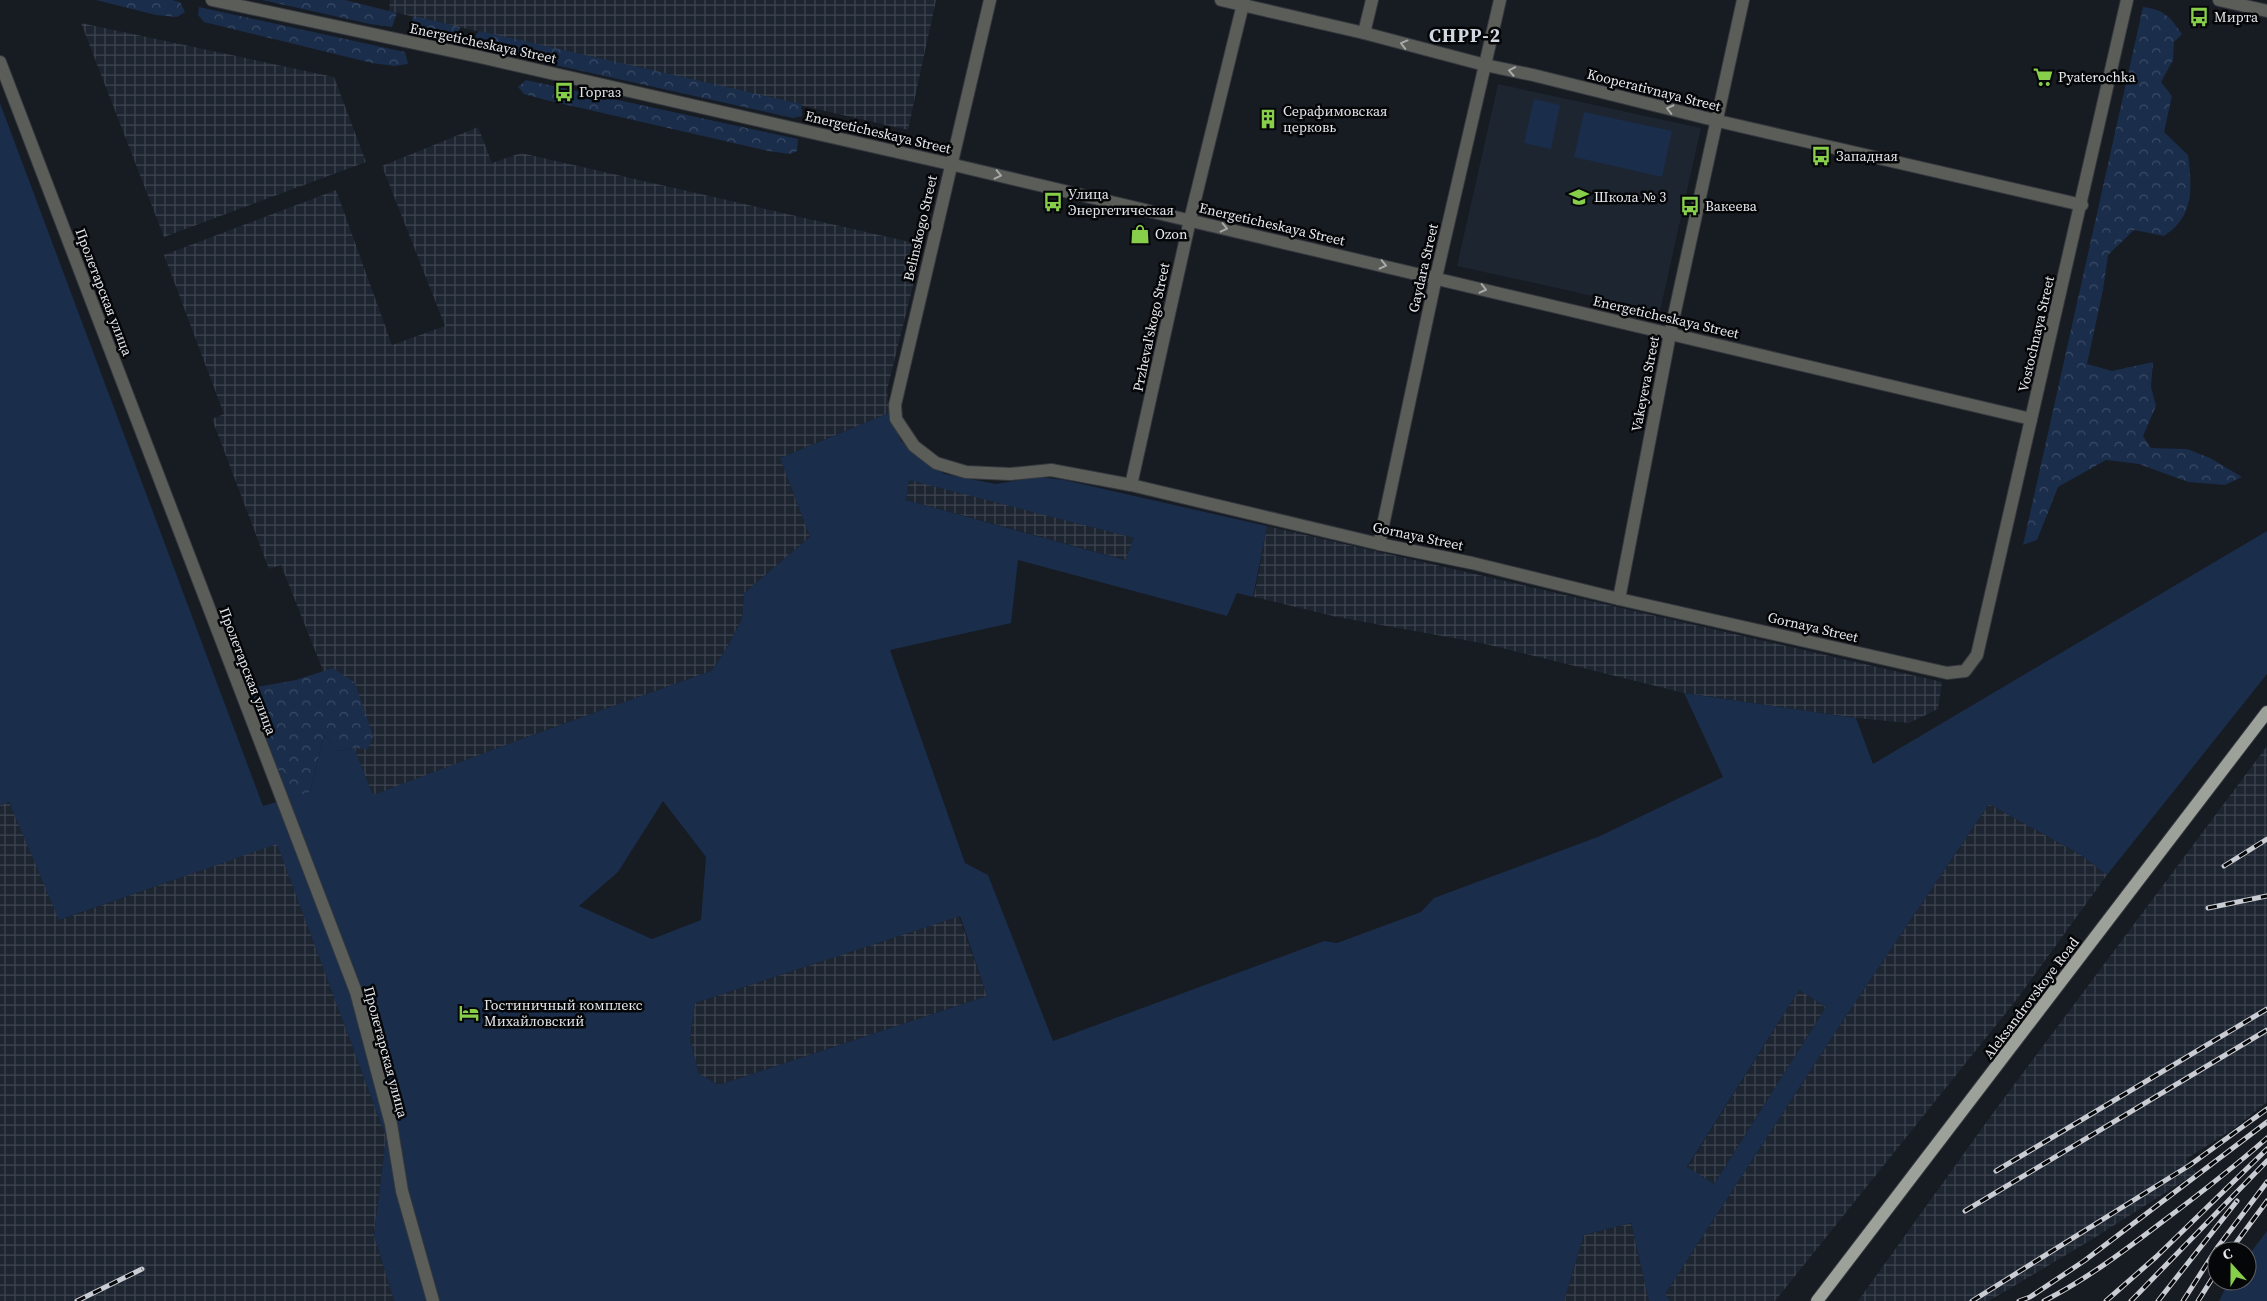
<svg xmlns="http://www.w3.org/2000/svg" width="2267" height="1301" font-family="'Source Serif 4',serif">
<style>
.built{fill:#1d2531}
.industrial{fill:url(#industrial-grid)}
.grass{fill:#1a2d4b;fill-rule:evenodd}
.forest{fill:url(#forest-crowns)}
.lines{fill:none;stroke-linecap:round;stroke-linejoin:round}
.minor-casing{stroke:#34383e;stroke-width:14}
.major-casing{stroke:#34383e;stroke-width:14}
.minor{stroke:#5b5d59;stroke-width:12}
.major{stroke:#9ca199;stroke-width:12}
.rail-casing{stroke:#c9ccd2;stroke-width:5}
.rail{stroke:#050608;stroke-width:3;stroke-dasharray:9;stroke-linecap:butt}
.oneway{stroke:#a7a9aa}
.labels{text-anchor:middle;stroke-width:5;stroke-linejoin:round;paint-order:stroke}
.poi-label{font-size:14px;fill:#e5e8ed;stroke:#050608;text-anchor:start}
.street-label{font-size:14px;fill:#e5e8ed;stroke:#050608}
.district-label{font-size:19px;font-weight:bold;letter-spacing:1px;fill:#d2d8e2;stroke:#050608}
</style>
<defs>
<pattern id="industrial-grid" width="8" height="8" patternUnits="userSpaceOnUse" patternTransform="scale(1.25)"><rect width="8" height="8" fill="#1d2531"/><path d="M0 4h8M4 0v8" fill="none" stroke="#3e454f"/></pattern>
<pattern id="forest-crowns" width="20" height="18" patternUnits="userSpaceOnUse" patternTransform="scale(1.25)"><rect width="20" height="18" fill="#1a2d4b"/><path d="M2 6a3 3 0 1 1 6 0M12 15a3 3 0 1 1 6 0" fill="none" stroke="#3b4b65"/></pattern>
</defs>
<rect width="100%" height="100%" fill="#171b22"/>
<!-- built -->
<polygon class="built" points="1498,84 1701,128 1660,311 1457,266"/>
<!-- industrial -->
<g class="industrial">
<polygon points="390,0 936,0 908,130 389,11"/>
<polygon points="81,23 334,77 366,162 164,237"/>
<polygon points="478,127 492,163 521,153 923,245 887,390 889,413 780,458 810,537 744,593 742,619 725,651 711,671 524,738 373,796 281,565 269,569 212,419 224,414 164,255 336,190 392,345 445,326 382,166"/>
<polygon points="909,479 1135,538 1126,560 906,500"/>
<polygon points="1267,526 1942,682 1938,709 1909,723 1856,718 1684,693 1481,643 1337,617 1254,597"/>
<polygon points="2267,746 2267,1102 2236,1127 2186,1159 2196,1173 2091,1240 1989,1301 1858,1301 1993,1113"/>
<polygon points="9,802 60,920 277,843 386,1137 374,1235 394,1301 0,1301 0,805"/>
<polygon points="1989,804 2081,855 2107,875 2017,999 1775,1301 1670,1301 1665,1294 1846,1016"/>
<polygon points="959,916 987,996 719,1085 699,1074 690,1040 695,1003"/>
<polygon points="1799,990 1826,1007 1714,1184 1687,1168"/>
<polygon points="1631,1223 1649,1301 1564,1301 1584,1235"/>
</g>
<!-- grass -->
<g class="grass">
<polygon points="1534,99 1560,105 1551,149 1524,143"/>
<path d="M0 103 263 806 310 792 324 735 338 751 354 748 373 795 524 738 711 671 725 651 742 619 744 593 810 537 780 458 889 413 901 441 944 474 996 484 1038 477 1064 480 1267 526 1253 597 1237 593 1227 616 1018 560 1011 623 890 650 965 863 988 875 1053 1041 1324 941 1337 943 1421 912 1434 898 1600 836 1723 777 1684 693 1856 718 1873 764 2267 531V674L2107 875 2081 855 1989 804 1846 1016 1665 1294 1670 1301H1649L1631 1223 1584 1235 1564 1301H394L374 1235 386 1137 277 844 59 920 9 802 0 805ZM909 480 1134 538 1125 560 906 500ZM663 801 706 857 701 920 652 939 579 906 618 872ZM960 916 987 996 719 1085 699 1074 690 1040 695 1003ZM1799 990 1826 1007 1714 1184 1687 1167Z"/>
<polygon points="1584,112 1672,131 1662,177 1574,157"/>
<polygon points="2267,1231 2267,1301 2219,1301 2229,1281 2247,1281 2247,1257"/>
</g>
<!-- forest -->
<g class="forest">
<polygon points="96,0 172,0 180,2 185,12 177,17 156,15"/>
<polygon points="262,0 345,0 397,13 392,27 370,24"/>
<polygon points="199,7 405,52 408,64 394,66 372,63 204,22 198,15"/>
<path d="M2143 7C2165 10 2169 16 2182 34L2174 42 2173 60 2161 82 2172 96 2164 132 2188 155C2192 187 2195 216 2164 236L2134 230 2108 255 2103 290 2087 364 2112 371 2153 362 2151 387 2156 406 2143 436 2151 448 2187 449 2210 458 2242 477 2225 485 2188 482 2139 464 2106 460 2058 487 2037 540 2023 545Z"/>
<polygon points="413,16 460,27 457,38 444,41 420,34 412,24"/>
<polygon points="479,31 801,104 802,116 793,118 479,48 473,39"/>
<polygon points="526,80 798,139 797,151 790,154 768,151 546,100 524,94 518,87"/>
<polygon points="333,668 355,683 373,736 368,749 354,748 338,751 324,735 310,792 288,799 253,701 257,687 296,680"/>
</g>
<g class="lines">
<defs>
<g id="minor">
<polyline points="212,0 480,57 950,164 2031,419"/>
<polyline points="990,0 895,405 896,419 914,446 936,463 966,472 1010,474 1051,470 1131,485 1379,544 1472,563 1619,599 1947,673 1965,671 1977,655 2127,0"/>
<polyline points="1221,0 1364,33 1485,65 1533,75 1718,121 2082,205"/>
<polyline points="2219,0 2267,11"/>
<polyline points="1364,33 1372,0"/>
<polyline points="0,62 356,992 391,1124 402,1191 433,1301"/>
<polyline points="1131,485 1190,220 1244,0"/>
<polyline points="1379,544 1436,277 1500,0"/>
<polyline points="1619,599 1670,334 1743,0"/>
</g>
<polyline id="major" points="1817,1301 2267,712"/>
</defs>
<!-- minor casing -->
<use href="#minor" class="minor-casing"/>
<!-- major casing -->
<use href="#major" class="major-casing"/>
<!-- minor -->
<use href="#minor" class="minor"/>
<!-- major -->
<use href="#major" class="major"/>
<defs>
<g id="rail">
<polyline points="2224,866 2267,839"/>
<polyline points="2208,908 2267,896"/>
<polyline points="1996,1171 2267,1009"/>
<polyline points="1965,1211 2267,1030"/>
<polyline points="2230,1251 2267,1201"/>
<polyline points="77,1301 142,1269"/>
<polyline points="1972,1301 2190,1165 2267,1109"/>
<polyline points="2019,1301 2030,1297 2084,1261 2267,1122"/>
<path d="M2044 1301C2087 1279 2124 1251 2162 1222 2198 1195 2233 1168 2267 1138"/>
<polyline points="2106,1301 2156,1257 2267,1149"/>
<polyline points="2131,1301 2267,1161"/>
<polyline points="2158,1301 2237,1201"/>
<polyline points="2183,1301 2217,1248 2267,1182"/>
<polyline points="2198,1301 2217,1271"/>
</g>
</defs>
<!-- rail casing -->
<use href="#rail" class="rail-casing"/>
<!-- rail -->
<use href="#rail" class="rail"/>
</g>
<!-- one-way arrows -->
<defs><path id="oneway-chevron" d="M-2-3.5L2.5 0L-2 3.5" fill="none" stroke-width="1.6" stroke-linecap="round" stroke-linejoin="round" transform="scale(1.25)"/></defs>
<g class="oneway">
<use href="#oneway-chevron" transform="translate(1404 44) rotate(-165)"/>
<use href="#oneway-chevron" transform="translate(1512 71) rotate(-169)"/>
<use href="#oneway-chevron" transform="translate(1670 109) rotate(-166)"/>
<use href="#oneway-chevron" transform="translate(998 175) rotate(13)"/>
<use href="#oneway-chevron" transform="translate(1224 228) rotate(13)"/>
<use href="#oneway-chevron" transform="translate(1383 265) rotate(13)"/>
<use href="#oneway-chevron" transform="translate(1483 289) rotate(14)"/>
</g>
<!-- icons -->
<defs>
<symbol id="bus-bare" viewBox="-9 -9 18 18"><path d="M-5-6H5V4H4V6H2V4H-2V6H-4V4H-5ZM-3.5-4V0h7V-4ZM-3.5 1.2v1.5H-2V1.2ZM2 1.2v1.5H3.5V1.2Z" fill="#87cf4b" stroke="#050608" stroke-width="2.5" paint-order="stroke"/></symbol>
<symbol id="supermarket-bare" viewBox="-9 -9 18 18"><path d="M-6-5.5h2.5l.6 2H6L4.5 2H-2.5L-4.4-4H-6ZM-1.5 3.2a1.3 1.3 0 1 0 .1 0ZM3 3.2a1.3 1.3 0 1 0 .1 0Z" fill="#87cf4b" stroke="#050608" stroke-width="2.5" paint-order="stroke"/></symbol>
<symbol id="building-bare" viewBox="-9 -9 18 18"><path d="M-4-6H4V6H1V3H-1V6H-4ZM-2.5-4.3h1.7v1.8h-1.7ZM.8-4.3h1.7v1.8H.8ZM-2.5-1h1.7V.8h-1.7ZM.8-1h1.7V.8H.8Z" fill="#87cf4b" stroke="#050608" stroke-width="2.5" paint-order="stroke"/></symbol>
<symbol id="school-bare" viewBox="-9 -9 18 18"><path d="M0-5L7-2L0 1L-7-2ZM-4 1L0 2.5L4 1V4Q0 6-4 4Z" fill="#87cf4b" stroke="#050608" stroke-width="2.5" paint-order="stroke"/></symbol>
<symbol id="shop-bare" viewBox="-9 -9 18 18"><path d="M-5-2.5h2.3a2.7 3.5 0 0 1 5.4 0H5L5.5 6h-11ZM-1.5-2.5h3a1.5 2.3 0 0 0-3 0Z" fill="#87cf4b" stroke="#050608" stroke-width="2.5" paint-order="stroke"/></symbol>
<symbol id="hotel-bare" viewBox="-9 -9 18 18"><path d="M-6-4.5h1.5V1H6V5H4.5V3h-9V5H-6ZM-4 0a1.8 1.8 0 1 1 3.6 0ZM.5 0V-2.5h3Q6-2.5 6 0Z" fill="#87cf4b" stroke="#050608" stroke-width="2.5" paint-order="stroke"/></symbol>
</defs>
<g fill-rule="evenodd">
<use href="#bus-bare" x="2185" y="3" width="28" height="28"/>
<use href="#supermarket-bare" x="2029" y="63" width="28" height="28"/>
<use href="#bus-bare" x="550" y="78" width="28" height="28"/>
<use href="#building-bare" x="1254" y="105" width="28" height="28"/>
<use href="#bus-bare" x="1807" y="142" width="28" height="28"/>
<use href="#school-bare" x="1565" y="183" width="28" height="28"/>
<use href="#bus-bare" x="1039" y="188" width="28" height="28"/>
<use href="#bus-bare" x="1676" y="192" width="28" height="28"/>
<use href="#shop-bare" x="1126" y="220" width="28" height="28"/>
<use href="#hotel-bare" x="455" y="999" width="28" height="28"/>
</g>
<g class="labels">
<!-- poi labels -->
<g class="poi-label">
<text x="2214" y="22">Мирта</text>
<text x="2058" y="82">Pyaterochka</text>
<text x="579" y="97">Горгаз</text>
<text x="1283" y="116">Серафимовская<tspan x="1283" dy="16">церковь</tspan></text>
<text x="1836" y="161">Западная</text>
<text x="1068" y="199">Улица<tspan x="1068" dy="16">Энергетическая</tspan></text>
<text x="1594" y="202">Школа № 3</text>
<text x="1705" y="211">Вакеева</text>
<text x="1155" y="239">Ozon</text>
<text x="484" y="1010">Гостиничный комплекс<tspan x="484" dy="16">Михайловский</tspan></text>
</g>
<!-- street labels -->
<g class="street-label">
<text transform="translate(483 43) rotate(12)" y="5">Energeticheskaya Street</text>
<text transform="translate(1654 90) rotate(14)" y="5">Kooperativnaya Street</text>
<text transform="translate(878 132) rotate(13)" y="5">Energeticheskaya Street</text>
<text transform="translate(1272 224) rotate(13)" y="5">Energeticheskaya Street</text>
<text transform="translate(920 228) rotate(-77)" y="5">Belinskogo Street</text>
<text transform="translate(1423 268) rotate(-77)" y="5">Gaydara Street</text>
<text transform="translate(104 292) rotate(69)" y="5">Пролетарская улица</text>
<text transform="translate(1666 317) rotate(13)" y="5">Energeticheskaya Street</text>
<text transform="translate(1151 327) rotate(-78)" y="5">Przheval'skogo Street</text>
<text transform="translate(2036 334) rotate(-77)" y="5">Vostochnaya Street</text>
<text transform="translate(1645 384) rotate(-79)" y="5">Vakeyeva Street</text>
<text transform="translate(1418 536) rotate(12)" y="5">Gornaya Street</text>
<text transform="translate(1813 627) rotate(13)" y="5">Gornaya Street</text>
<text transform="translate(248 671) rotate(69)" y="5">Пролетарская улица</text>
<text transform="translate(2031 998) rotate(-53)" y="5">Aleksandrovskoye Road</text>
<text transform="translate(386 1052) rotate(75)" y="5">Пролетарская улица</text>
</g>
<!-- district labels -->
<g class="district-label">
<text x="1465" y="42">CHPP-2</text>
</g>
</g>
<!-- north arrow -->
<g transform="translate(2232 1266) rotate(339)"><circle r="24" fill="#050608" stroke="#5f6064"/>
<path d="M0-4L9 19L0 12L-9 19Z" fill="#87cf4b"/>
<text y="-8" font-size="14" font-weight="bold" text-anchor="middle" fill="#e5e8ed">С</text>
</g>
</svg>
